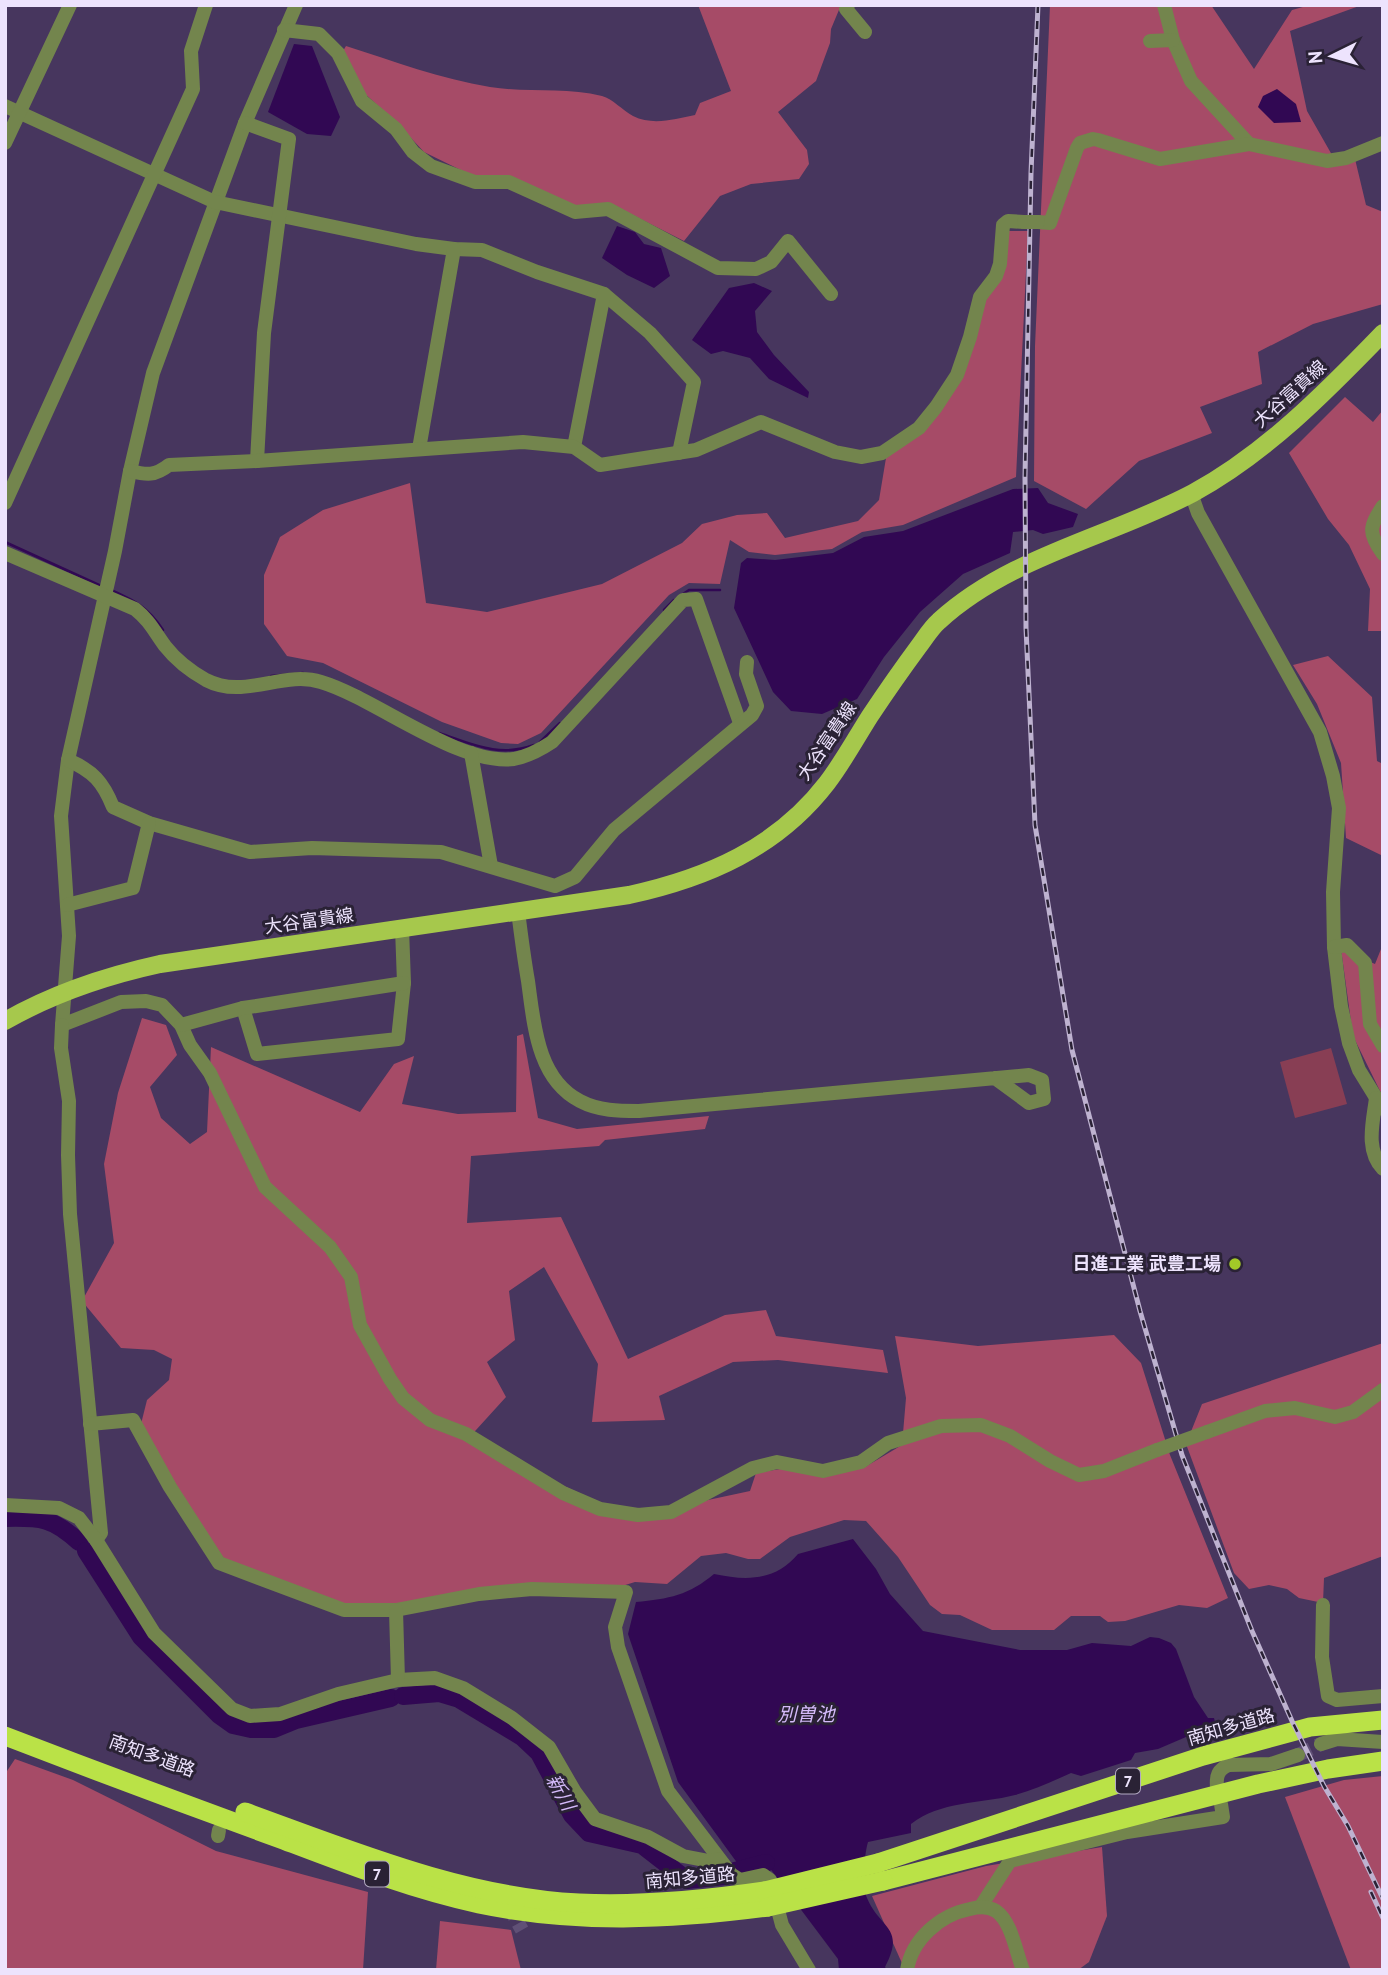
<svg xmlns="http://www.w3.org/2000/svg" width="1388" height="1975" font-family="'PT Sans','Noto Sans JP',sans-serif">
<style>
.green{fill:#883e54}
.forest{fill:#a64b67}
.water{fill:#310853}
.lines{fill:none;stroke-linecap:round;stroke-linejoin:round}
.stream{stroke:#310853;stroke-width:2.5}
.river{stroke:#310853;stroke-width:18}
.minor-tunnel{stroke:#605076;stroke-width:14;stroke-dasharray:14 7;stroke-linecap:butt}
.minor{stroke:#73854d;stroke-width:14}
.major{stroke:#a6c84c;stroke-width:18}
.highway{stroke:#bae247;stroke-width:19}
.rail-casing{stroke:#beb2d0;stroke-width:5}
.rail{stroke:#2a2235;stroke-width:2.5;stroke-dasharray:8;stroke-linecap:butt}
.minor-bridge{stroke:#73854d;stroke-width:14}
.highway-bridge{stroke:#bae247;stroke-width:19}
.poi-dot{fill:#a2c928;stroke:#2a2235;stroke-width:2.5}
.labels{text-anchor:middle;stroke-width:6;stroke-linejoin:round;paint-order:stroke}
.shield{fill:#2a2235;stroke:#b2a9c1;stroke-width:2}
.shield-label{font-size:16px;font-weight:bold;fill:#ede3fd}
.street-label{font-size:18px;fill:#ede3fd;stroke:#2a2235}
.poi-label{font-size:18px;font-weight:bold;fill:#ede3fd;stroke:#2a2235;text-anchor:end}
.water-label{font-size:19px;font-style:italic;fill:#d4bafa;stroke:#2a2235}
</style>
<rect width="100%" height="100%" fill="#47365e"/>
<!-- green -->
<polygon class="green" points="1331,1048 1347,1104 1295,1118 1280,1062"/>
<!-- forest -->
<g class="forest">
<path d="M698 5H841L831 29 830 43 816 81 778 112 807 150 809 164 799 179 751 184 720 196 684 241 611 204 575 206 475 177 424 152 396 122 364 93 343 51 346 46C393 61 441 79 490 87 527 93 565 87 602 96 613 99 622 110 633 116 653 126 675 119 695 115L700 103 731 91Z"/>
<polygon points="1050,5 1211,5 1254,69 1292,10 1310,5 1362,5 1290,31 1307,111 1332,155 1355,159 1366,205 1383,212 1383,304 1313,324 1258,352 1262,384 1200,407 1212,433 1139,461 1086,509 1034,481 1035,346"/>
<polygon points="1008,231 1028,231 1016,477 903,525 862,532 832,549 775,555 749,552 730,540 720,584 689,583 669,595 541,733 518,744 501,743 442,722 323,663 287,656 264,624 264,575 280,537 323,510 410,483 426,603 487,612 602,584 682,543 702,524 737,515 767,513 785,538 858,521 879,500 886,458 924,430 986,298"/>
<polygon points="1345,397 1373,422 1383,410 1383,631 1368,631 1370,589 1349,545 1328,519 1289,453"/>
<polygon points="1328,656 1372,697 1377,761 1383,764 1383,856 1346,838 1341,763 1317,704 1293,665"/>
<polygon points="1383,944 1383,1097 1353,1036 1341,949 1375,964"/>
<polygon points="142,1018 166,1025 177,1055 150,1087 161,1118 190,1144 207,1132 211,1047 360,1112 394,1064 414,1056 402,1104 458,1114 516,1112 517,1036 523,1034 538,1118 577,1129 709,1116 705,1129 605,1140 599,1146 471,1156 467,1223 561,1217 628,1359 725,1315 766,1310 776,1336 883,1350 888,1373 778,1360 733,1362 659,1396 665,1420 592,1422 598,1364 544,1267 509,1291 515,1340 487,1362 506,1397 466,1441 640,1521 708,1500 750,1491 756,1473 780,1469 865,1467 902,1445 906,1398 895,1336 978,1346 1114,1335 1141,1363 1170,1455 1228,1598 1207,1608 1179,1605 1125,1621 1108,1622 1100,1616 1071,1616 1054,1630 992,1630 960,1615 942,1614 930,1605 898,1557 866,1521 844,1520 790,1537 760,1559 748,1559 726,1553 701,1556 667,1584 635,1582 622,1586 398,1604 342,1604 224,1559 172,1481 141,1424 147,1400 169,1380 172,1359 154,1350 121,1348 82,1301 114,1243 104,1164 118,1093"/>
<polygon points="1383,1343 1383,1556 1324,1578 1323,1603 1299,1598 1287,1589 1269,1585 1249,1589 1234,1573 1186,1444 1202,1404"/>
<polygon points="15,1759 73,1780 216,1851 368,1892 363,1970 5,1970 5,1774"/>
<polygon points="1383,1776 1383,1970 1351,1970 1285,1797 1344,1780"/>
<polygon points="1102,1847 1107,1916 1089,1962 1078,1970 905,1970 872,1896 986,1866"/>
<polygon points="440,1921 511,1930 521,1970 436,1970"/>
</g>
<!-- water -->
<g class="water">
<polygon points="294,44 312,46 340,117 331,136 307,134 268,112"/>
<polygon points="1277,89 1296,104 1301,122 1274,123 1258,107 1263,96"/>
<polygon points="617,226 635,232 644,244 661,248 670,276 654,288 627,275 602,258"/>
<polygon points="754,283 772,291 755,311 757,332 774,355 809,392 808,398 769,379 750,358 723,351 711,354 692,340 729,288"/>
<polygon points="1038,488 1048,503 1078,514 1073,527 1043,534 1033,530 1013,532 1010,553 963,574 920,612 884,657 857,699 822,714 791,711 773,692 734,608 741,563 747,558 775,560 833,553 864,537 903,531 1013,489"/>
<path d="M853 1539 876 1569 890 1594 923 1631 1020 1650H1067L1092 1643 1131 1646 1150 1637 1159 1638 1171 1643 1176 1649 1194 1697 1208 1718H1214L1215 1722 1209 1723 1210 1726H1215L1216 1731H1208L1199 1737 1193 1734 1158 1749 1135 1753 1131 1760 1081 1776 1071 1773C1053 1781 1034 1790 1015 1795 980 1804 940 1801 911 1824V1833L868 1842C864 1855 862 1886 867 1898 880 1929 906 1927 885 1967L887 1970H839L838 1959 766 1863 765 1859 738 1864 678 1782 628 1634 636 1602C669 1599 689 1595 714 1574 747 1581 775 1581 798 1554Z"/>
</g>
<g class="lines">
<!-- stream -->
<g class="stream">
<polyline points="5,542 99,585"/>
<path d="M111 590C135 601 148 607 163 630"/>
<polyline points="683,594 689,590 720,590"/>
<polyline points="664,610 674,600"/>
<polyline points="271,676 303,673"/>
<path d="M439 733C472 744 499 758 534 745"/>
<polyline points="540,742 560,723"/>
</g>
<!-- river -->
<g class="river">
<path d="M5 1518C41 1517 53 1518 79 1542"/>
<polyline points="86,1551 141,1637 219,1715 233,1725 251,1729 274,1729 296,1720 391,1698"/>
<polyline points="403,1696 439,1693 459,1699 522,1737 539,1753 572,1815 589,1833 642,1845 687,1880 724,1876"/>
<polyline points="735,1871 766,1863"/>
</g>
<!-- minor-tunnel -->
<g class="minor-tunnel">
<polyline points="1298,1755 1321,1744"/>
<polyline points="508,1905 522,1930"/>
</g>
<!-- minor -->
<g class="minor">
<polyline points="296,5 245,123 153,373 130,471 115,551 68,760 61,816 69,936 62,1025 121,1002 146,1001 162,1005 181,1025 190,1045 210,1073 265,1187 330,1247 351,1277 360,1325 390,1379 403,1398 430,1420 466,1434 563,1493 600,1509 638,1515 671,1512 753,1468 777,1462 823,1471 861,1462 888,1443 941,1426 981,1425 1010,1436 1050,1461 1079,1475 1104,1471 1157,1450"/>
<polyline points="848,5 846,9 865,32"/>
<polyline points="1164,5 1173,40 1191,81 1249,144"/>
<polyline points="284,30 319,34 338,53 362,101 396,129 413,152 431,166 475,182 509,182 575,212 608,209 718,268 756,269 771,262 788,241 831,294"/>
<polyline points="1150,41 1173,40"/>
<polyline points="5,106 215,202 416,244 454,249 482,250 537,272 604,294 650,333 694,382 679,453"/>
<polyline points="245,123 289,139 264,333 257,461"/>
<polyline points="5,143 70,5"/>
<polyline points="1038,222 1050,223 1077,148 1080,143 1093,139 1098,140 1160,159 1249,144 1327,161 1346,158 1383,143"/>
<polyline points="574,447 604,294"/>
<polyline points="419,449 454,249"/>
<path d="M130 471C147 475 155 476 169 465L257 461 523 442 574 447 600 465 696 450 761 422 835 452 861 457 882 453 919 428 936 407 957 375 970 337 980 297 996 276 1000 264 1003 225 1008 221 1024 222"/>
<polyline points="1191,493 1198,513 1320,732 1333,776 1339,808 1333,892 1334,947 1341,1006 1349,1043 1359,1070 1383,1109"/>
<polyline points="5,503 193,89 191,51 206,5"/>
<path d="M1383 506C1369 527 1368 533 1383 554"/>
<path d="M5 553 135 609C150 621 154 631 165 646 176 660 190 671 206 680 244 700 283 670 321 682 375 698 458 766 514 759 529 756 540 750 552 742L683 600 696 599 740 723"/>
<polyline points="471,753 491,866"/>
<path d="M68 760C93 771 103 782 113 807L149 823 250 852 312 848 441 852 555 886 575 877 614 830 752 715 757 706 746 674 747 662"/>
<polyline points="67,905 133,888 149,823"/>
<path d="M518 911C521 935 524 958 528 981 534 1024 537 1079 580 1101 599 1111 619 1111 639 1111L1029 1075 1042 1080 1044 1099 1029 1103 995 1078"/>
<polyline points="1334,947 1347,945 1365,963 1370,1024 1383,1046"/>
<polyline points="243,1008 257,1054 398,1039 404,983 402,928"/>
<polyline points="62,1025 61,1048 69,1101 68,1155 70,1214 101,1533 96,1540"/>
<polyline points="181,1025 243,1008 404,983"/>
<path d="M1376 1098C1373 1122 1365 1150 1383 1169"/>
<polyline points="90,1424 133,1420 170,1487 219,1563 344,1610 396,1610 479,1594 532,1589 626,1592 615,1627 618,1647 668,1791 731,1874 740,1880 763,1875 770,1880 782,1925 809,1970"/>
<polyline points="1207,1432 1265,1411 1295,1408 1335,1417 1353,1412 1383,1390"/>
<polyline points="5,1505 59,1508 79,1518 96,1540 154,1633 232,1709 250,1716 280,1714 338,1694 398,1680 435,1678 463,1688 512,1718 549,1747 575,1792 595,1819 648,1837 683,1856 709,1861 719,1859"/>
<polyline points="1323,1605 1322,1657 1328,1696 1337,1700 1383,1696"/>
<polyline points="396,1610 398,1680"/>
<polyline points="1321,1744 1337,1739 1383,1742"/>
<path d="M1217 1787C1216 1776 1218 1769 1229 1765L1271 1764 1298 1755"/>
<polyline points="218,1836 219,1830"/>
<polyline points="981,1906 1010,1861 1127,1832 1223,1817 1221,1804"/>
<path d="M907 1970C912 1939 940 1915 970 1909 978 1907 988 1906 996 1911 1012 1922 1016 1953 1023 1970"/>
</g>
<!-- major -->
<path class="major" d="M5 1021C54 993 105 976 160 964L629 895C707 878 777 848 827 783 843 762 856 738 870 716 886 692 902 669 919 646 925 638 931 628 939 621 1010 556 1110 537 1193 493 1266 453 1325 393 1383 333"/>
<!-- highway -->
<g class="highway">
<path d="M5 1736C96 1771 187 1805 278 1838 344 1863 410 1889 479 1904 575 1924 671 1920 768 1907"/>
<path d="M245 1812C353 1851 463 1897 579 1903 641 1906 703 1900 765 1891"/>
<polyline points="878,1863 1203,1756 1310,1727 1383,1720"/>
<polyline points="883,1881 1258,1784 1328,1769 1383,1761"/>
</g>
<defs>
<g id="rail">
<polyline points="1038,5 1031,173 1025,477 1026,628 1035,825 1072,1050 1140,1311 1182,1455 1252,1631 1292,1721 1324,1786 1348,1826 1383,1899"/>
<polyline points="1371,1892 1383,1918"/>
</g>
</defs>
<!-- rail casing -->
<use href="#rail" class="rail-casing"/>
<!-- rail -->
<use href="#rail" class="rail"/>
<!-- minor-bridge -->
<g class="minor-bridge">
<polyline points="1024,222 1038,222"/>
<polyline points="1157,1450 1207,1432"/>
</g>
<!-- highway-bridge -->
<g class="highway-bridge">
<polyline points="765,1891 878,1863"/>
<polyline points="768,1907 883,1881"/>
</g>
</g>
<!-- markers -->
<circle class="poi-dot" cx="1235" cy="1264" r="7"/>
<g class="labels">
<!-- shield labels -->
<g class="shield">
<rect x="1116" y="1768.5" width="24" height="25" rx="5"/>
<rect x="365" y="1861.5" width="24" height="25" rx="5"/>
</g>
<g class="shield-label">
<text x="1128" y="1787">7</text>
<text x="377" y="1880">7</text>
</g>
<!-- street labels -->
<g class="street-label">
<text transform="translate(1290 394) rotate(-42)" y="6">大谷富貴線</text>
<text transform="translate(827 741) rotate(-56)" y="6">大谷富貴線</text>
<text transform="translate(309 921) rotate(-8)" y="6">大谷富貴線</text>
<text transform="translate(1231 1727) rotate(-16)" y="6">南知多道路</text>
<text transform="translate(152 1756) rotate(20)" y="6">南知多道路</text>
<text transform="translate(690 1878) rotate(-5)" y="6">南知多道路</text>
</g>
<!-- poi labels -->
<g class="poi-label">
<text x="1221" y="1270">日進工業 武豊工場</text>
</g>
<!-- water labels -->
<g class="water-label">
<text x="806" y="1721">別曽池</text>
<text transform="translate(561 1792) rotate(61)" y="7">新川</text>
</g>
</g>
<!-- border -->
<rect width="1388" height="1975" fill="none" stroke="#ede3fd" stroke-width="14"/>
<!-- north arrow -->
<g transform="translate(1332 56) rotate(265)" stroke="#2a2235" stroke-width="5" paint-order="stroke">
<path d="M0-5L12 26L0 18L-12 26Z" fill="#ede3fd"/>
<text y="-10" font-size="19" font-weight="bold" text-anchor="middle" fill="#ede3fd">N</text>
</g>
</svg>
